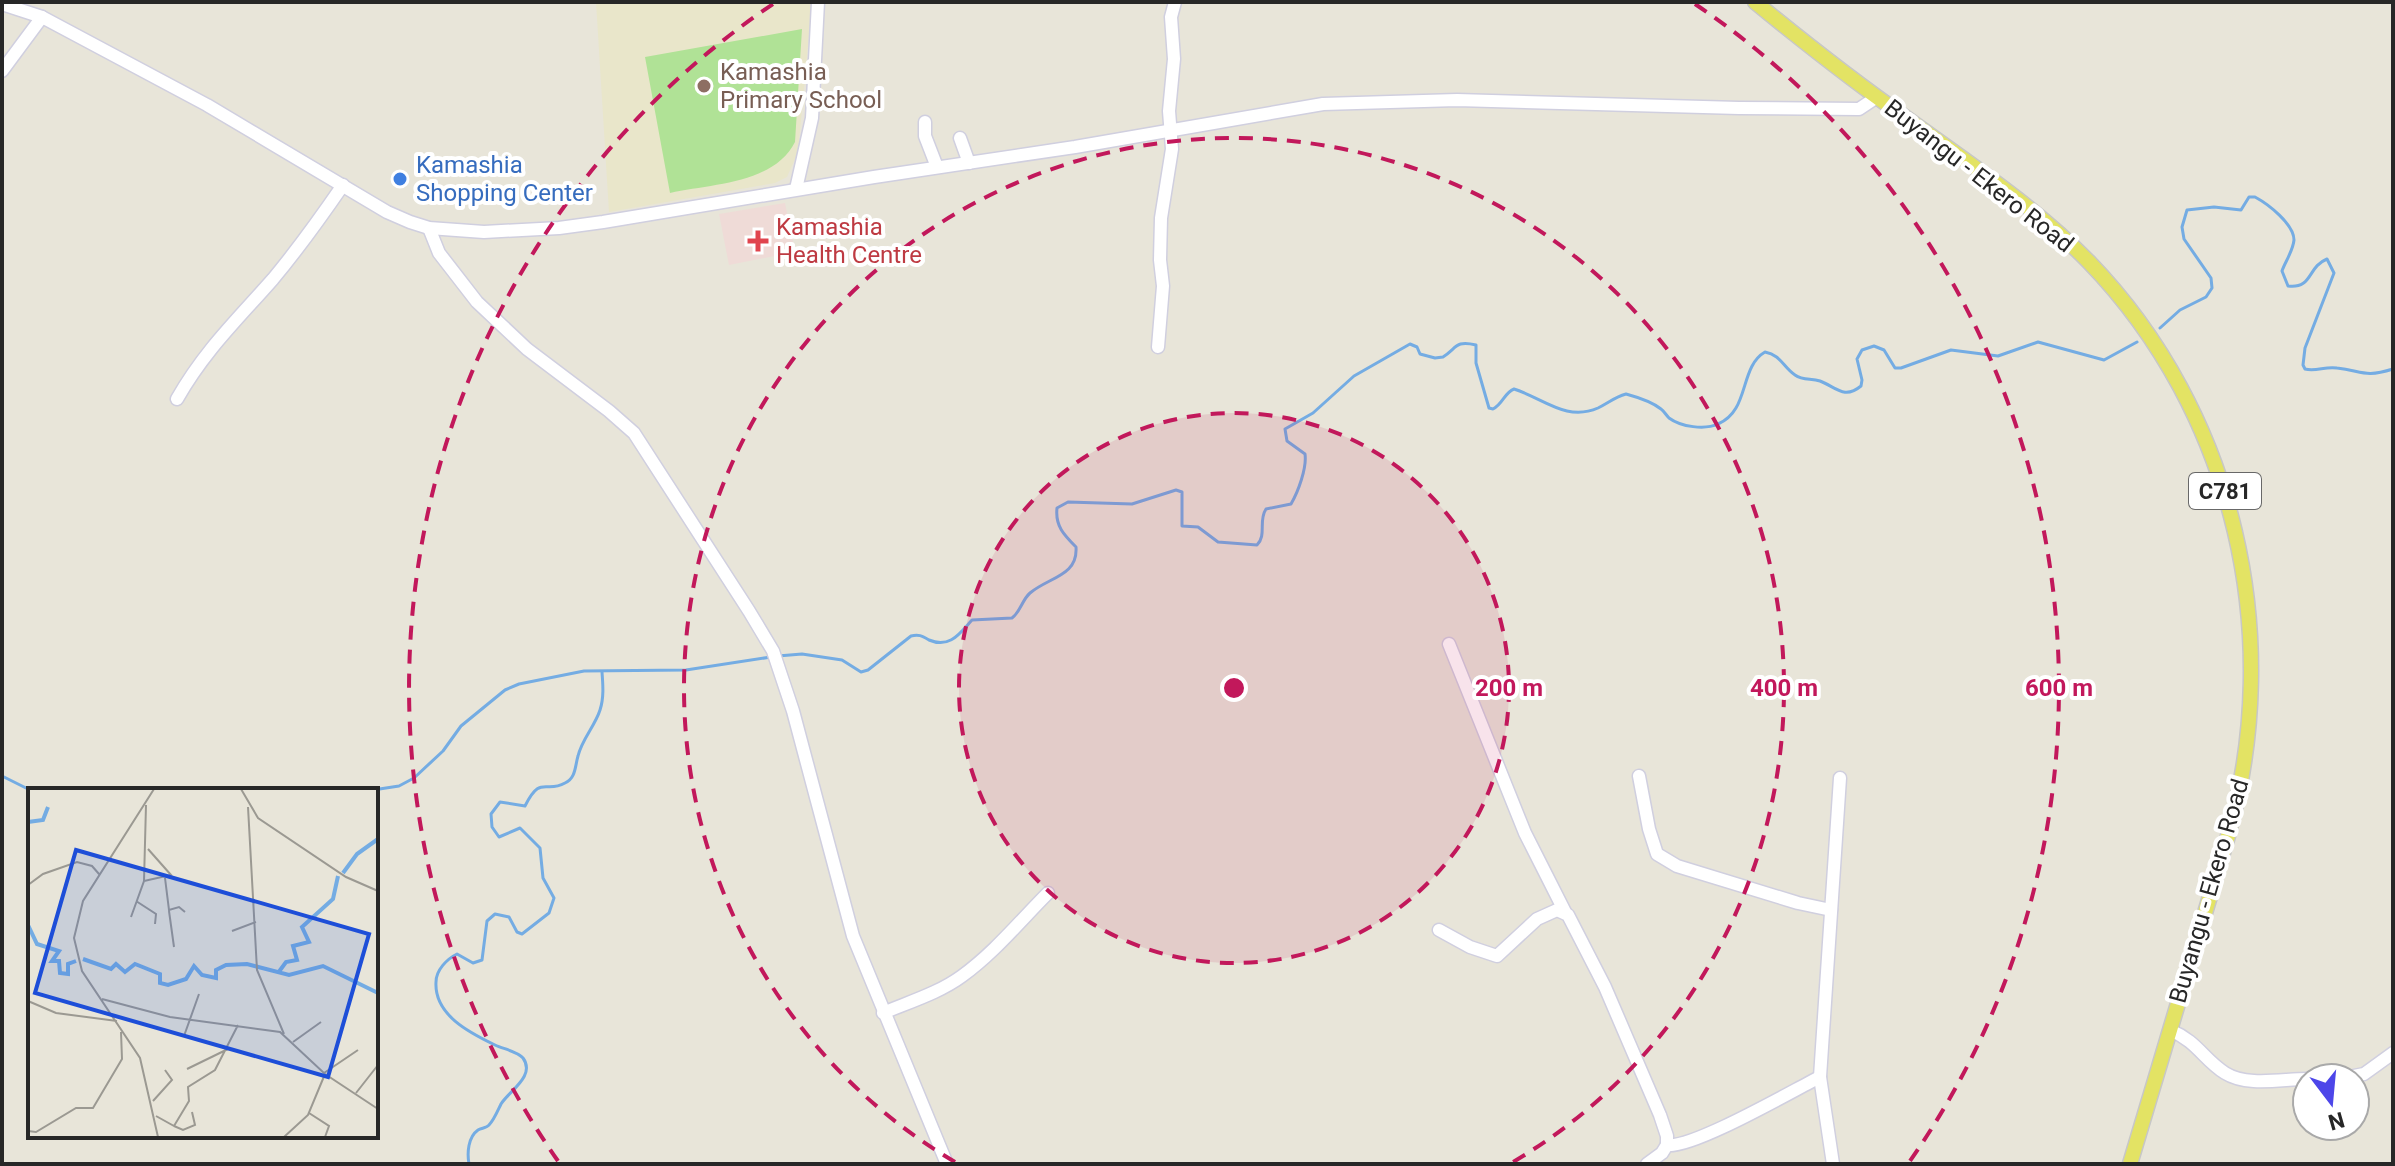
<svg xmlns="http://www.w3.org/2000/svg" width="2395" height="1166" font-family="Roboto,sans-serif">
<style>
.education{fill:#e9e6ca}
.medical{fill:#efdbd7}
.pitch{fill:#b0e296}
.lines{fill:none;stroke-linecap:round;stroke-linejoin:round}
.stream{stroke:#74ace3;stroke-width:3}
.minor-casing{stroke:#d0cfdf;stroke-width:15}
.major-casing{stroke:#c7c7c7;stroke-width:17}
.minor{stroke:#fff;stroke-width:12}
.major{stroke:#e3e364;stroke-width:14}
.ring{fill:none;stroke:#c2185b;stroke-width:4;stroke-dasharray:14 10}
.education-dot{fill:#8d6e63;stroke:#fff;stroke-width:3}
.shop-dot{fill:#3f7fe0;stroke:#fff;stroke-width:3}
.health-dot{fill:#e0444e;stroke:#fff;stroke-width:3}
.labels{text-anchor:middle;stroke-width:8;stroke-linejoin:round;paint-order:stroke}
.shield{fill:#fff;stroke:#686868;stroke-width:2}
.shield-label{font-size:22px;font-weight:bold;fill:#272727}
.education-label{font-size:24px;fill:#785e54;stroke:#fff;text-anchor:start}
.shop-label{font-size:24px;fill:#366cbe;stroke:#fff;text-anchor:start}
.street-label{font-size:24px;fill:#272727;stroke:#fff}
.health-label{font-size:24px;fill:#be3a42;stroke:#fff;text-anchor:start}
.inset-river{fill:none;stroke:#74ace3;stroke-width:4}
.inset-road{fill:none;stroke:#9b9992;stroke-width:2}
.view{fill:#1d4ed8;fill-opacity:0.15;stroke:#1d4ed8;stroke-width:4}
.inset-edge{fill:none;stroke:#272727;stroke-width:4}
.centre{fill:#c2185b;stroke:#fff;stroke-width:4}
.ring-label{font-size:24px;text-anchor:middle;font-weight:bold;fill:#c2185b;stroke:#fff;stroke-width:8;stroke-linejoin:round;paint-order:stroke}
</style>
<rect width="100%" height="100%" fill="#e8e5d9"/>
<!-- education -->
<polygon class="education" points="596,2 812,2 798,152 787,177 775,183 609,212"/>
<!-- medical -->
<polygon class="medical" points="785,203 795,252 729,265 719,214"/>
<!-- pitch -->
<path class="pitch" d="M802 29 795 142C774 184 711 184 670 193L645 57Z"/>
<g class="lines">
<!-- stream -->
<g class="stream">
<path d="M2160 328 2180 310 2206 297 2212 288 2211 278 2184 239 2182 227 2187 210 2214 207 2241 210 2249 197H2255C2268 204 2294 224 2294 240 2293 251 2285 262 2282 271L2288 286C2313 289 2307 267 2327 259L2334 273 2305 348 2303 365 2305 369C2316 372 2325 366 2337 368 2363 371 2364 378 2393 369"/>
<path d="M778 656 802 654 842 660 861 672 868 670 911 636C919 634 922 636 929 640 950 649 960 633 972 620L1012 618C1021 611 1022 600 1030 593 1049 577 1078 576 1076 547 1064 535 1055 526 1057 508L1068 502 1132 504 1176 490 1182 492V526L1198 527 1218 542 1257 545C1267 535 1258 521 1266 509L1291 504C1298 492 1307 468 1305 454L1287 441 1285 429 1313 413 1354 376 1410 344 1417 347 1420 354 1435 358 1443 357C1457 348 1455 340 1476 345V363L1489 408 1493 409C1503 404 1504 393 1514 389 1543 398 1566 422 1598 408 1608 403 1615 397 1626 394 1637 397 1651 401 1661 409 1664 411 1666 415 1669 418 1681 427 1705 430 1718 424 1750 411 1739 367 1765 352 1781 355 1783 367 1795 375 1803 381 1811 378 1820 381 1836 387 1844 400 1861 386L1862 380 1857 359 1862 350 1874 346 1884 350 1895 368H1901L1951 350 1998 356 2038 342 2104 360 2137 342"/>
<polyline points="2,776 30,790"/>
<polyline points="373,790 399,786 414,778 443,751 461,726 505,690 519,684 584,671 686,670 771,657"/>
<path d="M469 1164C467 1153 468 1137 478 1130 481 1128 487 1128 489 1125 494 1120 498 1110 501 1104 509 1091 536 1076 523 1058 517 1051 503 1049 495 1045 470 1033 434 1015 436 982 436 970 447 959 457 954L473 963 482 960 487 921 495 914 509 917 517 932 522 934 549 913 554 898 543 878 540 848 520 828 499 837 492 827 491 814 500 802 525 806C541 774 545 794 565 783 576 778 575 766 578 756 582 739 595 726 600 710 604 698 603 685 602 672"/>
</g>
<defs>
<g id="minor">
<polyline points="2,4 42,17 207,105 387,212 410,222 429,228 484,232 559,228 603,222 874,177 1075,147 1323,104 1457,100 1739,108 1859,109 1877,97"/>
<polyline points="2,71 42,17"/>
<polyline points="925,122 925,136 937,167"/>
<polyline points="960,138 969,163"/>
<polyline points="796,189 812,118 818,2"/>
<polyline points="429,228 439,253 477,302 527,349 609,411 634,433 749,611 773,651 793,711 853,936 947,1164"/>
<polyline points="1158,347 1163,286 1160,260 1161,218 1172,149 1169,111 1174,59 1171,17 1175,2"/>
<path d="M177 399C205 350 237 320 273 279 298 249 321 217 343 185"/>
<polyline points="1449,644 1525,833 1565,912"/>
<polyline points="1639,776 1649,829 1657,854 1677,866 1798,903 1831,910"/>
<polyline points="1439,930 1470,947 1497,956 1537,919 1557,910 1568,915 1605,987 1660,1115 1667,1136 1667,1145"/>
<path d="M883 1013C909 1002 939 993 962 976 994 953 1020 921 1048 893"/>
<path d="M2170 1030C2198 1042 2203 1059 2225 1073 2247 1087 2282 1079 2307 1079"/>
<polyline points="2344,1078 2364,1074 2393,1053"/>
<path d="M1647 1164 1662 1153 1667 1145C1692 1149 1792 1091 1820 1077"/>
<polyline points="1833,1164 1820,1077 1840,778"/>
</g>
<path id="major" d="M1755 2C1805 43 1856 83 1909 120 1970 164 2036 208 2089 262 2235 413 2285 636 2228 836L2130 1164"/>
</defs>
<!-- minor casing -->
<use href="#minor" class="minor-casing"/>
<!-- major casing -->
<use href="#major" class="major-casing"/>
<!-- minor -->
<use href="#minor" class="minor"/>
<!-- major -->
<use href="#major" class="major"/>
</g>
<!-- distance rings -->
<circle cx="1234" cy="688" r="275" fill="#c2185b" fill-opacity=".12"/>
<g class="ring">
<circle cx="1234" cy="688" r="275"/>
<path d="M955 1162A550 550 0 1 1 1513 1162"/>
<path d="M558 1161A825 825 0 0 1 773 4M1695 4A825 825 0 0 1 1910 1161"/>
</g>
<!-- markers -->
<circle class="education-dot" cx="704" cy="86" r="8"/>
<circle class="shop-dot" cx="400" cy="179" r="8"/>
<path class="health-dot" d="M754 229h8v8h8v8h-8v8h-8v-8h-8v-8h8z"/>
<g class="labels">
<!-- shield labels -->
<rect class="shield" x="2189" y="473" width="72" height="36" rx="6"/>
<g class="shield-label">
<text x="2225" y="499">C781</text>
</g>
<!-- education labels -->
<g class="education-label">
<text x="720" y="80">Kamashia<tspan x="720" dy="28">Primary School</tspan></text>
</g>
<!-- shop labels -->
<g class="shop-label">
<text x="416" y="173">Kamashia<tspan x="416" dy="28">Shopping Center</tspan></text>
</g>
<!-- street labels -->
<g class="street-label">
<text transform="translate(1979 176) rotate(38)" y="8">Buyangu - Ekero Road</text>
<text transform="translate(2209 891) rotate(-74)" y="8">Buyangu - Ekero Road</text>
</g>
<!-- health labels -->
<g class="health-label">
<text x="776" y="235">Kamashia<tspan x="776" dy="28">Health Centre</tspan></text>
</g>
</g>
<!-- overview -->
<g transform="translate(28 788)">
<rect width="350" height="350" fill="#e8e5d9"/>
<path class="inset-river" d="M0 34 15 32 20 19M315 85 329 66 350 51M0 137 9 156 31 163 24 173H31L32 185 40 186V176L48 173M55 171 83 181 88 176 97 184 107 176 132 186V195L140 197 158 191 166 178 174 187 188 190V182L198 177 219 176 261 187 295 178 350 205M250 185 258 174 269 172 265 158 281 154 274 139 305 111 310 88"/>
<path class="inset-road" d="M126 1 55 113 46 150 54 183 112 270 130 349M213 1 230 30 318 89 350 103M220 19 229 182 256 246M137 90 141 122 151 119 157 124M116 93 143 87 120 61M0 97 15 86 49 74 64 78 71 86M108 113 128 126 127 136M141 123 146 159M103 129 116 93 118 17M204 143 228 134M74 211 142 229 252 244 297 286 350 321M0 213 28 225 89 233M156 248 171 206M265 254 293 234M159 281 200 261M296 285 330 262M328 305 350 277M125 313 144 292 137 282M281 325 301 338 297 349M128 328 146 338 161 313 160 299 187 282 210 237M146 338 155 342 167 337 164 324M0 343 8 344 48 320H65L94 271 93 244M256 349 280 327 297 286"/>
<path class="view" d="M48 62 341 146 300 289 7 205Z"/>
<rect width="350" height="350" class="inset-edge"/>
</g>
<circle cx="1234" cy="688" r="12" class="centre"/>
<g class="ring-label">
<text x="1509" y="696">200 m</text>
<text x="1784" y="696">400 m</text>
<text x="2059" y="696">600 m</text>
</g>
<!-- border -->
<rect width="2395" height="1166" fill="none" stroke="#272727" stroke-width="8"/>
<!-- north arrow -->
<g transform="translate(2331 1102) rotate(164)"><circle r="38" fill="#ffffff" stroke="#a9a9a9" stroke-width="2"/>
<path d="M0-6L14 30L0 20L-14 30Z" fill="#4d46e9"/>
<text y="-12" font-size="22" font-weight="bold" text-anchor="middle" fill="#272727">N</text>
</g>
</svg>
